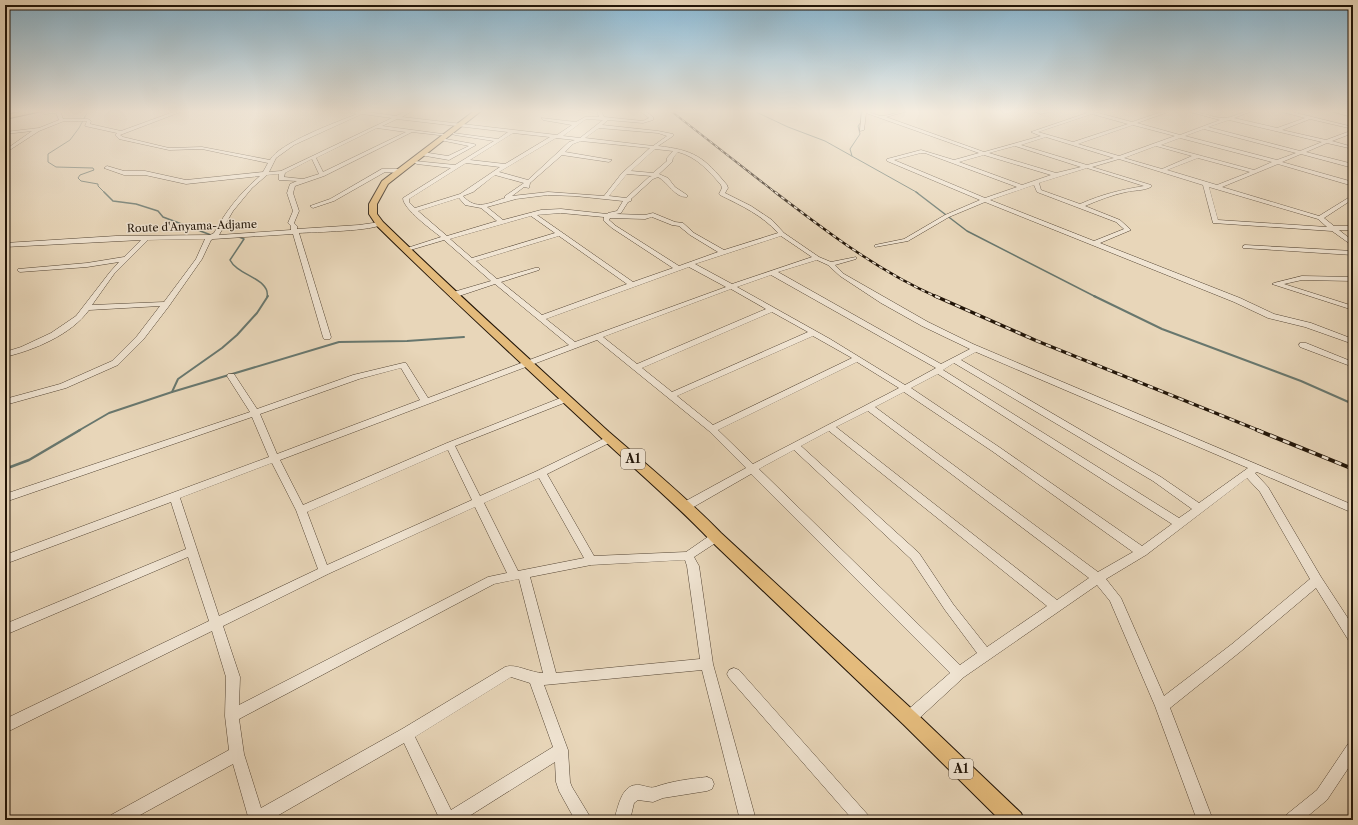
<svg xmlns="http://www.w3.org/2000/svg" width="1358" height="825" font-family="'Libre Caslon Text',serif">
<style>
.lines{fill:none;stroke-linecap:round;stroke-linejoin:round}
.stream-far3{stroke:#68776e;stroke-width:1}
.stream-far2{stroke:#68776e;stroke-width:1.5}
.stream-far1{stroke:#68776e;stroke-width:2}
.stream{stroke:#68776e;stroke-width:2.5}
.minor-casing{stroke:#544534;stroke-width:1}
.major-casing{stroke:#221508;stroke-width:2}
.highway-casing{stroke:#221508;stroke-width:2}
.minor{fill:#f0e4d2;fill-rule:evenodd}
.major{fill:#e4bb7c;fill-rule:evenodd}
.highway{fill:#e4bb7c;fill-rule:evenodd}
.rail-far3-casing{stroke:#221508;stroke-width:2}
.rail-far2-casing{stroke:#221508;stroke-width:2.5}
.rail-far1-casing{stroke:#221508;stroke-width:3.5}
.rail-casing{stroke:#221508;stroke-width:4}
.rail-far3{stroke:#f0e4d2;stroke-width:1;stroke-dasharray:3.5;stroke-linecap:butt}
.rail-far2{stroke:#f0e4d2;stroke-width:1.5;stroke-dasharray:4;stroke-linecap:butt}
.rail-far1{stroke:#f0e4d2;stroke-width:2;stroke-dasharray:5.5;stroke-linecap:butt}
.rail{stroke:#f0e4d2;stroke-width:2.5;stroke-dasharray:7;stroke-linecap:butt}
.labels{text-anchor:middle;stroke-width:3;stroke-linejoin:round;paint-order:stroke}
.far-street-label{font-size:11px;fill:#221508;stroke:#f0e4d2}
.shield{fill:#f0e4d2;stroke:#605345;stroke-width:1}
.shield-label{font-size:12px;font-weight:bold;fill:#221508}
</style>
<rect width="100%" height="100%" fill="#e8d6b9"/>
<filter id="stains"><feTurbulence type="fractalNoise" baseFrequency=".005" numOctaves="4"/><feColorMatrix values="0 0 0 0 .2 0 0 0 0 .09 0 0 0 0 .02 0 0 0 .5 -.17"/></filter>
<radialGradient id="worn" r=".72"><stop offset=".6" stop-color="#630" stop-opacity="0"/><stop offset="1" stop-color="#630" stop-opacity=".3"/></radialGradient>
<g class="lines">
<!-- stream-far3 -->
<g class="stream-far3">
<polyline points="88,111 79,128 70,140 48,154 48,162 56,167 93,168 94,170 80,175 78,178 81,181 98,184 98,186 105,193"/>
<polyline points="754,111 788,127 825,141 918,193"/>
<polyline points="852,156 850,149 860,134 858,126 861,122"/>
</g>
<!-- stream-far2 -->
<g class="stream-far2">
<polyline points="104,192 113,201 136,204 158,211 163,217 211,235"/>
<polyline points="916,192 967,231 1096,297"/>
<path d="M239 237 244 239 230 260C237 275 271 279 267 297"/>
</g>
<!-- stream-far1 -->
<g class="stream-far1">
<polyline points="1094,296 1162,329 1301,381 1353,404"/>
<polyline points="172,392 339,342 407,341 464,337"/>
<polyline points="78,431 109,413 172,392 178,379 222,348 237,335 257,313 268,296"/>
</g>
<!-- stream -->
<polyline class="stream" points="5,469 29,460 80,430"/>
<defs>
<g id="minor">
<path d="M60 111 63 119H88L91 121 90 124 121 131 176 111H183L120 135 123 137 169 148 202 147 270 160C279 143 337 122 357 114L345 111H360L396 116 406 111H412L402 117 557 135 572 125 543 120 541 118 576 122 585 117H599L597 111H601L604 117 643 121 649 118 640 111H645L653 117V120L643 123 608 120 602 125 658 131 673 134V136L658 146C694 150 704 157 727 185L728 188 725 193 751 206 772 220 784 233 819 257 831 262 856 257V259L835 265 844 274 928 322 973 344 1353 505V513L1257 472 1255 473 1268 487 1321 577 1353 626V642L1349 641 1316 588 1240 652 1170 708 1213 820H1197L1155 706 1110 601 1097 585 964 677 914 723 909 724 904 723 902 718 904 713 950 673 751 474 690 509H682L681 506 682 503 746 468 709 431 597 340 280 460 303 505 447 443 563 397H569L570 399 569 401 455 446 480 496 537 471 607 437H613L615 439 613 441 547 474 594 556 686 552 712 534 716 533 720 534 721 537 720 540 694 557 699 566 713 664 756 820H740L702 670 544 685 568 750 570 782 572 787 592 820H575L559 791 556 782 555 762 463 820H440L404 743 270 820H249L233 764 131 820H108L111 815 229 750 225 716 226 677 212 631 5 733V719L209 621 188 557 5 635V624L186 549 171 502 5 564V555L269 457 252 417 5 502V494L250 412 227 376 228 374H234L257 409 353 375 403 363H406L428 398 569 345 495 284 456 297H450V293L491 281 444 240 407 251 404 249 441 237C432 230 403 209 403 198L451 168 417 164 415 163V161L455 165 494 141 455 135 453 134V133L498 139 508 132 397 119 382 126 450 135 448 136 412 132 324 176 295 186 293 193 299 211 294 223 297 226V229L359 225 380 222 383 224C374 231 315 232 299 233L331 337 330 339H324L323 337 293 234 213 239 211 240 202 259 169 306 143 340 118 365 66 388 5 405V399L60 384 112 361 137 336 160 306 89 310C71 335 34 350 5 357V352L21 347 51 333 76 316 110 272 119 262 87 267 20 272 18 271V269L87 263 124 257 141 240 5 247V243L116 236 210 235 214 233C226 211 240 193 260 176L186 184 145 175H124L104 168 107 166 124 171H145L186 180 263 172 268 163 202 149 169 150 119 139 115 135 117 133 85 126 87 121H64L39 131 5 153V150L32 131 5 134V132L39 128 59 120 56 113 44 114 42 112ZM362 114 392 118 281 171 269 172 276 158 294 145ZM586 119 603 120 580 138 563 136ZM377 128 406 132 323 172 316 158ZM599 128 658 133 667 136 653 146 585 138ZM513 133 550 137 505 164 470 160ZM556 138 575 140 569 142 528 180 499 172ZM581 141 650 148 622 173 604 196 548 192 512 196 524 187 529 188 530 183 562 155 609 162 612 160 565 152 573 144ZM655 149 673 151 667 158V161L653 173 631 171ZM678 152C697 157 709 171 721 185L722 188 719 194 720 195C742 206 762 215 778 233L724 250 694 233 683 223 675 222 653 213 645 215 616 214 621 213 628 202 631 201V199L653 179 658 177C668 182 675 198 687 197V195L675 187 668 178 659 174 672 162 673 158ZM312 159 319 174 303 179 284 177 285 173ZM466 163 500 167 460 194 415 208 409 202V199ZM279 174V180L297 181 290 184 287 193 293 211 288 223 291 226V230L219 235 233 211 252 188 267 175ZM627 174 652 176 649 177 626 198 609 196ZM495 175 524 183 505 196V198C489 203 476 211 463 196L473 192ZM548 195 575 196 623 201 617 211 608 213 607 214 561 209 541 210 503 220 487 207 516 199ZM459 198 465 205 481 208 497 221 447 236 418 211ZM561 213 604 217V221L612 228 673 268 633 282 537 215ZM531 216 555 233 472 258 450 239ZM652 217 672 225 679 226 690 235 718 252 679 266 616 226 609 220 610 218 645 219ZM559 236 627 284 542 315 501 282 539 270V268H535L497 279 476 261ZM781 236 812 257 732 284 695 264ZM205 239 196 259 164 302 92 305 114 274 148 240ZM817 260 828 265 840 276 881 303 922 326 970 349 941 364 778 272ZM689 267 726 287 575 342 546 319ZM771 275 936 368 905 385 830 339 737 287ZM731 289 766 309 637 364 603 337ZM772 312 808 332 672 392 642 368ZM813 336 852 358 713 425 677 396ZM976 352 1248 468 1199 503 1161 477 961 360ZM857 362 899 388 753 464 718 430ZM954 363 1153 481 1192 509 1179 518 943 370ZM401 368 420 400 277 454 260 414 359 379ZM938 374 1172 524 1142 546 999 447 911 388ZM904 392 992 451 1133 552 1098 572 875 407ZM868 411 1089 578 1057 600 836 427ZM829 431 1047 606 987 647 953 604 919 553 801 446ZM448 450 472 500 327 565 307 512ZM794 450 911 559 945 610 977 653 960 665 759 469ZM272 463 296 510 318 569 219 616 180 498ZM539 478 584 558 518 571 484 503ZM1247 478 1260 492 1310 579 1232 644 1164 696 1121 598 1106 579 1146 555ZM475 507 507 573 488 577 239 705 240 677 223 626 328 574ZM685 560 687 566 700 659 556 673 530 577 591 565ZM519 579 543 673C531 673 515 663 505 667L402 729 261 808 244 754 239 719 494 584ZM511 677 530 683 553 747 451 810 415 737Z"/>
<path d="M862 111C869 111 875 115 881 116 889 116 899 111 908 111L886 117 984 152 1041 136 1031 132 1087 113 1083 111H1091L1132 122 1164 111H1171L1137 123 1180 135 1220 120 1186 111C1200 111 1212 118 1224 118 1233 118 1242 111 1252 111L1234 118 1277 128 1305 118 1279 111H1288L1353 127V129L1310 119 1282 130 1326 140 1353 130V133L1332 141 1353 147V149L1327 143 1306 152 1353 164V168L1301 154 1282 162 1353 182V186L1278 164 1222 187 1319 216 1353 195V199L1324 218 1334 226H1353V230H1339L1353 241V246L1332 231 1213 223 1203 185 1119 159 1092 167 1151 185V187C1143 191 1135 190 1126 192 1112 195 1099 200 1085 206L1120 220 1131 230 1100 243 1240 298 1274 314 1311 323 1353 339V344L1305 327 1268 318 1234 302 985 202 949 217 908 241 875 247V245L904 239 945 215 980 200 887 161V159L921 150 954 160 979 153 866 113 864 130 860 131ZM1092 114 1128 124 1073 142 1038 132ZM1229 120 1322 142 1300 151 1208 127ZM1133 125 1175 136 1119 156 1078 144ZM1204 129 1296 153 1277 160 1185 136ZM1046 137 1114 158 1087 165 1021 145ZM1180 138 1272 162 1254 170 1161 145ZM1015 146 1081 167 1056 173 989 153ZM1156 146 1192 156 1162 169 1124 158ZM921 153H925L1017 187 985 198 894 160ZM984 155 1051 175 1022 185 959 162ZM1198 158 1250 172 1217 185 1167 170ZM1087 168 1144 186C1120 190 1103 194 1080 204L1041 190 1039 183ZM1034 185 1037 192 1116 222 1124 229 1094 241 990 200ZM1209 187 1318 219 1327 227 1218 220Z"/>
<polygon points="1033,111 1051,111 1041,114"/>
<polygon points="1330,111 1339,111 1353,115 1353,117"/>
<polygon points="440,138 474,144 476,145 449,160 420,155 420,153 422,152 448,156 469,146 440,140"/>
<polygon points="382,169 399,169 402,171 399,173 385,172 334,201 313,208 310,206 330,199"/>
<polygon points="1245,245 1353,251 1353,255 1243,248 1243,246"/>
<polygon points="1302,276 1353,277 1353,281 1302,280 1284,284 1353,306 1353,310 1272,284 1274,283"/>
<polygon points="1300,343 1306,343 1353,362 1353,367 1300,347 1299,345"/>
<polygon points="734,668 739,670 868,815 871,820 853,820 729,678 727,674 729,670"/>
<polygon points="1353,742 1353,761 1327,800 1303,820 1283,820 1286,815 1317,790 1348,744"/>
<path d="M707 777 712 779 714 784 712 789 707 791 663 798 653 802 638 800 634 803 630 820H614C618 808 621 786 636 785 642 784 649 789 655 787 672 781 689 779 707 777Z"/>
</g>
<path id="major" d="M474 111H481L388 184 377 204V214L383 222C457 294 533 362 609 432 647 465 686 497 721 533L915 712 1021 813 1024 820H1000L903 724 711 541C674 502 633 468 594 431 521 363 448 296 377 226L369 214V204L382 181Z"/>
<polygon id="highway" points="25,111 42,111 5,119 5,115"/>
</defs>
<!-- minor casing -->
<use href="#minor" class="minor-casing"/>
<!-- major casing -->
<use href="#major" class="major-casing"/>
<!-- highway casing -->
<use href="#highway" class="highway-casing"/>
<!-- minor -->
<use href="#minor" class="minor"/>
<!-- major -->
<use href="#major" class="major"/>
<!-- highway -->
<use href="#highway" class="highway"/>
<defs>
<polyline id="rail-far3" points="671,111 776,193"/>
<path id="rail-far2" d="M775 192C826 231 878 271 937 297"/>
<polyline id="rail-far1" points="935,296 1037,341 1260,431"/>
<polyline id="rail" points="1257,430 1353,469"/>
</defs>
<!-- rail-far3 casing -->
<use href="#rail-far3" class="rail-far3-casing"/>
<!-- rail-far2 casing -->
<use href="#rail-far2" class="rail-far2-casing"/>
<!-- rail-far1 casing -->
<use href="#rail-far1" class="rail-far1-casing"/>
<!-- rail casing -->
<use href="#rail" class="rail-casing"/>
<!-- rail-far3 -->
<use href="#rail-far3" class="rail-far3"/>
<!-- rail-far2 -->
<use href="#rail-far2" class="rail-far2"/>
<!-- rail-far1 -->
<use href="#rail-far1" class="rail-far1"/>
<!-- rail -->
<use href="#rail" class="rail"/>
</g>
<!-- sky -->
<linearGradient id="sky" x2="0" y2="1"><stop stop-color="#87b6d2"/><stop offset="0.49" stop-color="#f5ede0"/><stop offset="1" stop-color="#f5ede0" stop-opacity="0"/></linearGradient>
<rect width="1358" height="227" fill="url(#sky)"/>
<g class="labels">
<!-- far-street labels -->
<g class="far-street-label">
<text transform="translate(192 226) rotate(-2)" y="4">Route d'Anyama-Adjame</text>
</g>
<!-- shield labels -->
<g class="shield">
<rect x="621" y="449" width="24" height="20" rx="3"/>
<rect x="949" y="759" width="24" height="20" rx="3"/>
</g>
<g class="shield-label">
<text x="633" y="463">A1</text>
<text x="961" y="773">A1</text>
</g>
</g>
<!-- margin -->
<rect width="1358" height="825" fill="none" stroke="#e8d6b9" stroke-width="20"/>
<rect x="6" y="6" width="1346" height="813" fill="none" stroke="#221508" stroke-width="2"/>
<rect x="10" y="10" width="1338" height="805" fill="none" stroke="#221508"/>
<rect width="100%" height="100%" filter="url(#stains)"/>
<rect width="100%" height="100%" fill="url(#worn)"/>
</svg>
